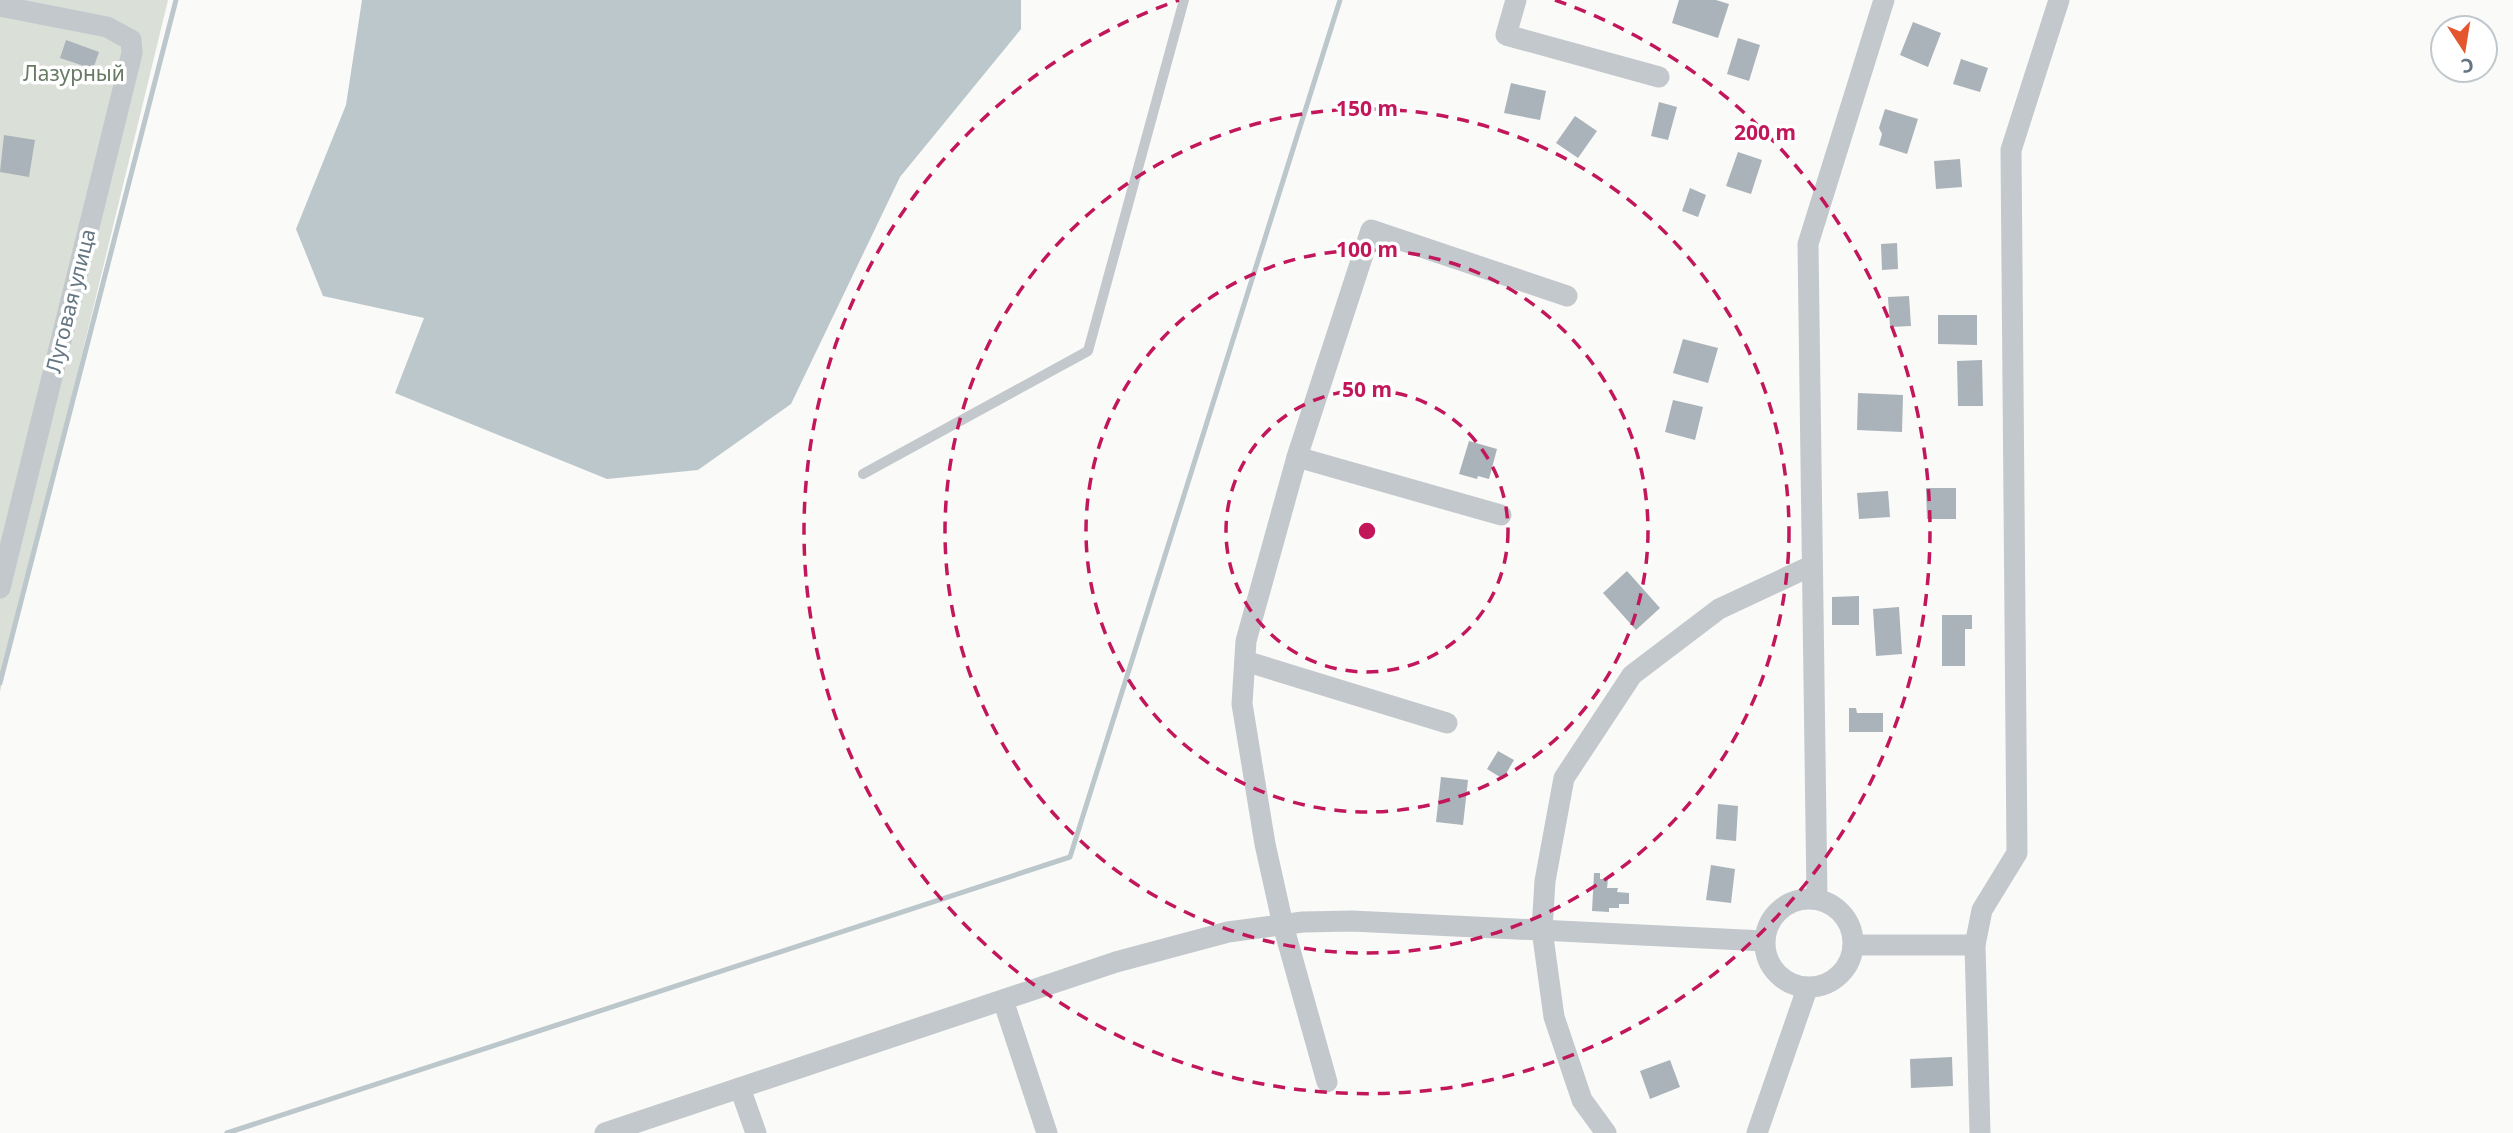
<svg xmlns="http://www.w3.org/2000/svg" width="2513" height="1133" font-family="'Noto Sans',sans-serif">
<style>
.green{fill:#dadfd7}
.water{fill:#bbc7cb}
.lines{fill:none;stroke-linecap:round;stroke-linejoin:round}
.stream{stroke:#bbc7cb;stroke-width:5}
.building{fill:#aab3b9}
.lane{stroke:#c3c8cc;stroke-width:10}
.street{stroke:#c3c8cc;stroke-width:21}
.ring{fill:none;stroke:#c2185b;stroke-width:3.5;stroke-dasharray:12 9}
.labels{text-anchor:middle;stroke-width:7;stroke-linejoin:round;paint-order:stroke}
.park-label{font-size:21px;fill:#687a64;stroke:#fff}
.street-label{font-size:21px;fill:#657683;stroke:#fff}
.centre{fill:#c2185b;stroke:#fff;stroke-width:3.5}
.ring-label{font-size:21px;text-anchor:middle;font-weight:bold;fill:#c2185b;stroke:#fff;stroke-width:7;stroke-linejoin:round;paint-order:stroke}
</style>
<rect width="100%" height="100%" fill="#fafaf8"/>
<!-- green -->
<polygon class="green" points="0,0 168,0 0,692"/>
<!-- water -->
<polygon class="water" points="362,0 1021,0 1021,29 900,177 791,404 698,470 607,479 395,393 424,318 323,296 296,229 346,105"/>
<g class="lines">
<!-- stream -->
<g class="stream">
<polyline points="0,683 176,0"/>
<polyline points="227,1133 1070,857 1340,0"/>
</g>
</g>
<!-- building -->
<g class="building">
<polygon points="1679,0 1716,0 1729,4 1718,38 1672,23"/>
<polygon points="1913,22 1941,33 1928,67 1900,55"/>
<polygon points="1738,38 1760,45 1749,81 1727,74"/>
<polygon points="66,40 99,52 93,69 60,58"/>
<polygon points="1961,59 1988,68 1980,92 1953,84"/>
<polygon points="1511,83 1546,91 1540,120 1504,113"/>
<polygon points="1659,102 1677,107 1668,140 1651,136"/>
<polygon points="1885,109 1918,119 1907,154 1879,145 1882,134 1879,128"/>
<polygon points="1575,116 1597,131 1578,158 1556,143"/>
<polygon points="4,135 35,140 29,177 0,172"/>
<polygon points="1738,152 1762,160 1751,194 1726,186"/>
<polygon points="1960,159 1962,187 1936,189 1934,161"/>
<polygon points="1690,188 1706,195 1698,217 1682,211"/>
<polygon points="1897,243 1898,269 1882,270 1881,244"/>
<polygon points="1909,296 1911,326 1890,327 1888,297"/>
<polygon points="1938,315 1977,315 1977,345 1938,344"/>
<polygon points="1683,339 1718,348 1708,383 1673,373"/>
<polygon points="1982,360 1983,406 1958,406 1957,361"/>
<polygon points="1858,393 1903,395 1902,432 1857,430"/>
<polygon points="1673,400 1703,407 1695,440 1665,432"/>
<polygon points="1469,441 1497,449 1489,479 1478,476 1477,479 1459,474"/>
<polygon points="1926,488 1956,488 1956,519 1927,519"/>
<polygon points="1888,491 1890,517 1859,519 1857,493"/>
<polygon points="1627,571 1660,608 1636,630 1603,593"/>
<polygon points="1859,596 1859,625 1832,625 1832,597"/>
<polygon points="1899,607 1902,654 1876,656 1873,609"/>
<polygon points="1942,615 1972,615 1972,629 1965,629 1965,666 1942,666"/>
<polygon points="1849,708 1856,708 1857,713 1883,713 1883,732 1849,732"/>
<polygon points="1498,751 1514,760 1503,779 1487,769"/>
<polygon points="1441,777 1468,780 1463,825 1436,822"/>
<polygon points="1718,804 1738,806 1736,841 1716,839"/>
<polygon points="1711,865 1735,869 1731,903 1706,900"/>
<polygon points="1594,873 1600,873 1600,879 1608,879 1607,888 1618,888 1617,892 1629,893 1629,904 1619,904 1619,908 1609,908 1609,912 1592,911"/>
<polygon points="1952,1057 1953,1086 1911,1088 1910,1059"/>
<polygon points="1670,1060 1680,1087 1650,1099 1640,1071"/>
</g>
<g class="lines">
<!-- lane -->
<polyline class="lane" points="863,474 1088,351 1184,0"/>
<!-- street -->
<g class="street">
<polyline points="1516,0 1506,35 1659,77"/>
<polyline points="0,6 107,27 131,40 132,53 0,588"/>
<polyline points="1297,457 1501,515"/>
<polyline points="1245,661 1447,723"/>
<polyline points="1817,898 1808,244 1884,0"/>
<circle cx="1809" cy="943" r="44"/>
<polyline points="1855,945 1975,945"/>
<polyline points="1003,1000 1047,1133"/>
<polyline points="1327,1082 1283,925 1265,844 1242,704 1246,641 1297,457 1371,230 1567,296"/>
<polyline points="740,1088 756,1133"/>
<polyline points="605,1133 1116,962 1228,932 1303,922 1352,921 1764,941"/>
<polyline points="1606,1133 1582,1100 1554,1017 1542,930 1545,881 1564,778 1632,675 1719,609 1811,566"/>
<polyline points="1757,1133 1807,989"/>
<polyline points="1980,1133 1975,945 1982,910 2017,853 2011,150 2059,0"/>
</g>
</g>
<!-- distance rings -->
<g class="ring">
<circle cx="1367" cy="531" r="141"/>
<circle cx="1367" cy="531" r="281"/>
<circle cx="1367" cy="531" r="422"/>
<path d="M1555 0A563 563 0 1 1 1179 0"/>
</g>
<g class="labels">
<!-- park labels -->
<g class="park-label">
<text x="74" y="81">Лазурный</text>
</g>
<!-- street labels -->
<g class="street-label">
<text transform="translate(71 301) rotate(-76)" y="7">Луговая улица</text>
</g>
</g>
<circle cx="1367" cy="531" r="10" class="centre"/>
<g class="ring-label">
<text x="1367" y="116">150 m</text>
<text x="1765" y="140">200 m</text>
<text x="1367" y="257">100 m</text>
<text x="1367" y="397">50 m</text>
</g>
<!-- north arrow -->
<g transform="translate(2464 49) rotate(168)"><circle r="33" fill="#ffffff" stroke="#c1c8cd" stroke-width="2"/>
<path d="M0-5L12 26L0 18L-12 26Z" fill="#e4572e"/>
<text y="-10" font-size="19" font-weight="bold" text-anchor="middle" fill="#657683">С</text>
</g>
</svg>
